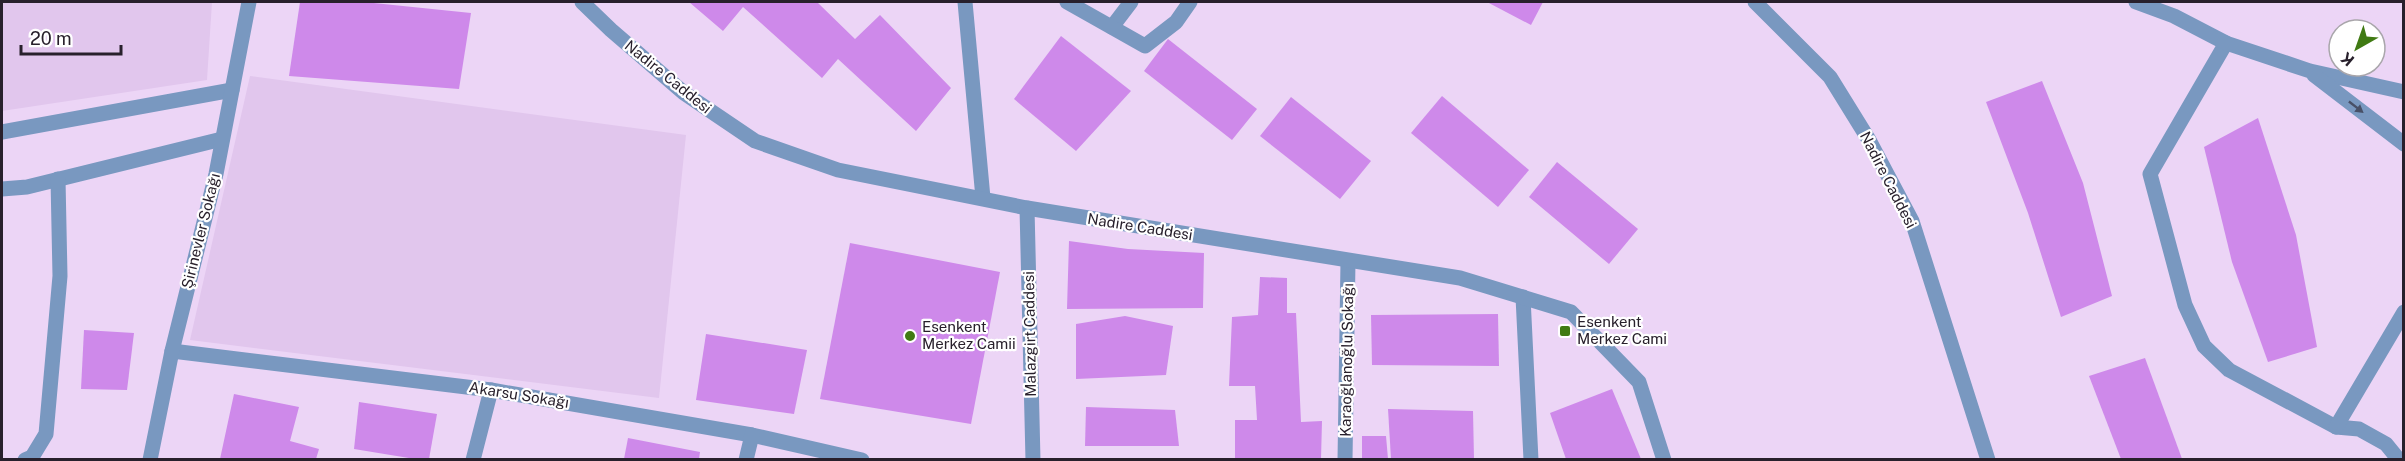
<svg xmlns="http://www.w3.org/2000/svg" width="2405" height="461" font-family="'Public Sans',sans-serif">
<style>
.built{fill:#e1c6ed}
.building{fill:#ce89ea}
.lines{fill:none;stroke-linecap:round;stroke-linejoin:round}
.service{stroke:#7998c0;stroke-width:15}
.minor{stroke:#7998c0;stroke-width:15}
.tertiary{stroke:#7998c0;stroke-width:15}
.oneway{fill:#485067}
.poi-dot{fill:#407a13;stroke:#fff;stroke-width:2}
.labels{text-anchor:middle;stroke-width:4.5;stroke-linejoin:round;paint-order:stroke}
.street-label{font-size:15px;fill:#28202c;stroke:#fff}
.poi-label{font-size:15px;fill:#28202c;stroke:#fff;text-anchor:start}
</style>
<rect width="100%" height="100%" fill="#ecd5f6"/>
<!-- built -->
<g class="built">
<polygon points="2,2 212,2 207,80 2,111"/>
<polygon points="250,76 686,135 659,398 190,340"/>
</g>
<!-- building -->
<g class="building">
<polygon points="300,2 364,2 471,13 459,89 289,76"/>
<polygon points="689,2 817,2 855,39 880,15 951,88 916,131 838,59 822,78 743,7 723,31"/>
<polygon points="1487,2 1543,2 1531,25"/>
<polygon points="1061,36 1131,91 1076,151 1014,99"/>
<polygon points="1168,39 1257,109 1232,140 1144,71"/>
<polygon points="2042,81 2083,183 2112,296 2061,317 2028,213 1986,102"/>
<polygon points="1442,96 1529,170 1498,207 1411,133"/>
<polygon points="1291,97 1371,161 1340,199 1260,136"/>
<polygon points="2258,118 2296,235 2317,347 2268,362 2232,262 2204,147"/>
<polygon points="1557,162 1638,229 1609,264 1529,197"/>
<polygon points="1069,241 1128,249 1204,253 1203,308 1067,309"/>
<polygon points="850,243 1000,272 971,424 820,399"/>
<polygon points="1260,277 1287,278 1287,313 1296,313 1301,422 1322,421 1321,459 1235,459 1235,420 1257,420 1255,386 1229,386 1232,317 1258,315"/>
<polygon points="1498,314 1499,366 1372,365 1371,315"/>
<polygon points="1125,316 1173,326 1166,375 1076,379 1076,324"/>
<polygon points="84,330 134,333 127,390 81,389"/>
<polygon points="706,334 807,350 794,414 696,400"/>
<polygon points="2145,358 2181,456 2182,459 2121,459 2089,376"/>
<polygon points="1612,389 1641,459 1566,459 1550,413"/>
<polygon points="234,394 299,407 290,441 319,449 316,459 220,459"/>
<polygon points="359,402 437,414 429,459 415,459 354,449"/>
<polygon points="1086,407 1175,410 1179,446 1085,446"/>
<polygon points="1388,409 1473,411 1474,459 1391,459"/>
<polygon points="1362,436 1386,436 1388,459 1362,459"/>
<polygon points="628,438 700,452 699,459 624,459"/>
</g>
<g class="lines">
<!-- service -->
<g class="service">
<polyline points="1112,27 1131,2"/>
<polyline points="2,132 232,90"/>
<polyline points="2,189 27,187 222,139"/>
<polyline points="25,460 32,457 46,434 60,276 58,179"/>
</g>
<!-- minor -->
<g class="minor">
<polyline points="965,2 983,198"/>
<polyline points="1067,2 1145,46 1176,22 1190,2"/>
<polyline points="2226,43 2150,174 2185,305 2204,346 2229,370 2336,427 2359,429 2386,444 2399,460"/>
<polyline points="1523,297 1531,460"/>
<polyline points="172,351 491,390 752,435 862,460"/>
<polyline points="2336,427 2404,312"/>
<polyline points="150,460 172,351 216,174 249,2"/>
<polyline points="473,460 491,390"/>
<polyline points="746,460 752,435"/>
<polyline points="1345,460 1348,261"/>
</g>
<!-- tertiary -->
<g class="tertiary">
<polyline points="582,2 611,30 684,93 755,141 838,170 1027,208 1460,278 1571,312 1639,382 1664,460"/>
<polyline points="1755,2 1830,77 1869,140 1912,221 1988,460"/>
<polyline points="2136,2 2174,16 2226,43 2310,71 2404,92"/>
<polyline points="2314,75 2404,144"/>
<polyline points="1027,208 1033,460"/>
</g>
</g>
<!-- one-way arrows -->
<defs><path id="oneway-solid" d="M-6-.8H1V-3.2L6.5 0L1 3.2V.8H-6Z" transform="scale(1.5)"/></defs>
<use class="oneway" href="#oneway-solid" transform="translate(2356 107) rotate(38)"/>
<!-- markers -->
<g class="poi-dot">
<rect x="1559" y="325" width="12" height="12" rx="3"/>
<circle cx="910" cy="336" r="6"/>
</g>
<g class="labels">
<!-- street labels -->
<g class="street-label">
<text transform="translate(668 77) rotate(39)" y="5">Nadire Caddesi</text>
<text transform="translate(1888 180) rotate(63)" y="5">Nadire Caddesi</text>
<text transform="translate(1140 227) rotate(9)" y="5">Nadire Caddesi</text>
<text transform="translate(201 231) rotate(-76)" y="5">Şirinevler Sokağı</text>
<text transform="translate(1030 334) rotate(-91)" y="5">Malazgirt Caddesi</text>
<text transform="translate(1347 360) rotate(-89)" y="5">Karaoğlanoğlu Sokağı</text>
<text transform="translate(519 395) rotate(9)" y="5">Akarsu Sokağı</text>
</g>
<!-- poi labels -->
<g class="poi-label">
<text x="1577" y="327">Esenkent<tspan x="1577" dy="17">Merkez Cami</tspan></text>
<text x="922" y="332">Esenkent<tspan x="922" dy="17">Merkez Camii</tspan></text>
</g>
</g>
<!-- border -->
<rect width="2405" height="461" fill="none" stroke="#28202c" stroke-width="6"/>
<!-- north arrow -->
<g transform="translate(2357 48) rotate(220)"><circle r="28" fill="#ffffff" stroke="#a9a6ab" stroke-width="1.5"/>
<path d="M0-4.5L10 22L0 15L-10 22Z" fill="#407a13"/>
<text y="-9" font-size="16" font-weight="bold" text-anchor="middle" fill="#28202c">K</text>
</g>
<!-- scale -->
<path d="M21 45v9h100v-9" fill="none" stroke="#28202c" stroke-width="3"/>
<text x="30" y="45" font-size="18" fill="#28202c" stroke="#ffffff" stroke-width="4.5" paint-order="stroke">20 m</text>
</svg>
